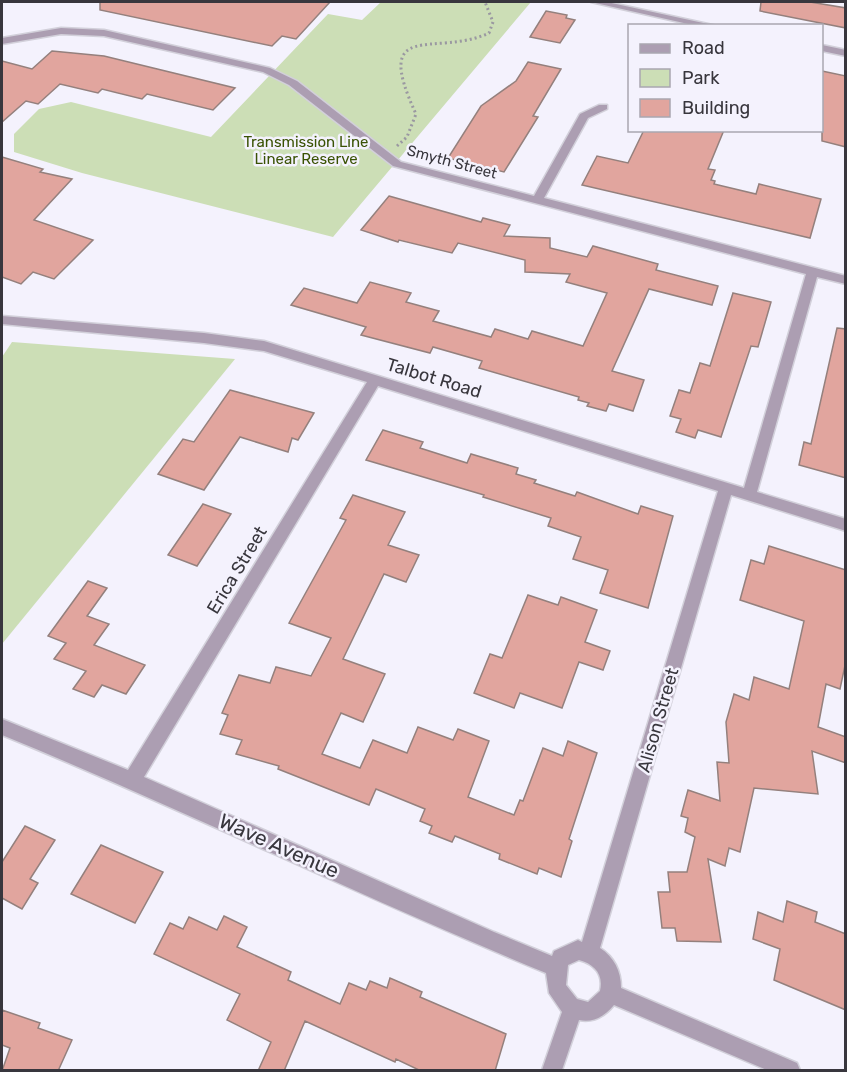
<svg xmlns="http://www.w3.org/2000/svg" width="847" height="1072" font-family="Rubik,sans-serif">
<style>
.green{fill:#ccdeb6}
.building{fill:#e1a59e;stroke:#94807d;stroke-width:1.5}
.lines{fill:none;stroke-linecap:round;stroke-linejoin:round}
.minor-casing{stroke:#d2d0da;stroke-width:3}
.path{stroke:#9a98a1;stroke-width:3;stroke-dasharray:2 3;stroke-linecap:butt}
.minor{fill:#ac9eb2;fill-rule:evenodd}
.labels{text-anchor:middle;stroke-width:5;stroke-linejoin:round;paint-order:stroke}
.far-park-label{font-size:15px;fill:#3a5204;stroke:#f4f2fd}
.far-street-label{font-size:15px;fill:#38363d;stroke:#f4f2fd}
.street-label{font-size:18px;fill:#38363d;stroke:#f4f2fd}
.near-street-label{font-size:21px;fill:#38363d;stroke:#f4f2fd}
</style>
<rect width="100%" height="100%" fill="#f4f2fd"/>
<!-- green -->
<g class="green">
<polygon points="381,2 531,2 333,237 82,173 14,152 14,134 39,109 71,102 211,137 328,14 362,20"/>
<polygon points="12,342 235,359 2,644 2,357"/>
</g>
<!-- building -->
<g class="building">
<polygon points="100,2 330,2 296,39 282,36 272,46 100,10"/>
<polygon points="761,2 810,2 846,8 846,28 760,11"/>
<polygon points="546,11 567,15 566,18 575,20 560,43 530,37"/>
<polygon points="52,51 104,56 235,88 213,110 147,94 142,99 102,89 98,93 60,84 38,104 26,101 2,122 2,61 32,69"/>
<polygon points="528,62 561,69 533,116 538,117 504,172 448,158 481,106 516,81"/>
<polygon points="822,71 846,76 846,147 822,141"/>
<polygon points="644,130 724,130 708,169 715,170 711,180 715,181 714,184 756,194 759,184 821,199 810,238 582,185 597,156 628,163"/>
<polygon points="2,157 43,169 40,172 72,179 34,220 93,240 54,279 33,272 21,284 2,277"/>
<polygon points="389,196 481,222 483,218 510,225 504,236 550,238 550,248 587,257 593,246 658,264 656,270 718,286 712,305 649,289 612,371 644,380 633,411 609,404 606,411 587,406 589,403 578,400 579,397 479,368 482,361 433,347 430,353 361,335 366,327 291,305 304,288 357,303 370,282 411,293 406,302 439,311 433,321 491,337 495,329 528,339 532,331 583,346 607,293 566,282 570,274 525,272 525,260 458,243 452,253 399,240 398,242 361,230"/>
<polygon points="733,293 771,302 758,347 751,346 721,437 698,430 695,438 676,432 681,419 670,416 679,390 690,393 700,363 710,366"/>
<polygon points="837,328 846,329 846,478 799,465 804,442 811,444"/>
<polygon points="230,390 314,413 298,440 292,438 288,452 240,437 204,490 158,474 183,439 194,442"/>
<polygon points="383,430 423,442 420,448 467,463 471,454 518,468 516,474 536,480 534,483 575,496 577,492 638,514 641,506 673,516 648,608 600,593 608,570 573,559 581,537 548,526 551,518 483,497 484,495 366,460"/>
<polygon points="353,495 405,512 388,545 419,555 406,582 384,574 343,659 385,674 363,722 341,713 322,754 360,768 373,740 407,753 418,727 453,740 458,729 489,741 468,797 514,815 520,800 523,801 543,748 563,756 568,741 597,753 569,839 572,841 561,877 539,868 537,874 499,859 500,854 455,836 452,842 429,833 432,826 420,821 425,809 376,789 369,805 278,769 279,766 236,754 242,740 220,734 228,715 222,713 239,675 270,683 276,667 311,676 331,638 289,623 346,520 340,518"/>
<polygon points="203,504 231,514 197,566 168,555"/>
<polygon points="769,546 846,570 846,661 840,689 826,684 818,727 846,737 846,763 812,751 818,794 754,788 740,852 729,848 725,866 708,859 721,942 677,941 675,928 662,928 658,892 670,892 668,872 687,872 695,837 685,832 688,818 681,816 688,790 720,801 717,762 729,763 726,722 734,694 749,700 754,677 789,689 804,621 740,600 751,560 764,564"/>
<polygon points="88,581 107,588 87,616 109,624 94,645 145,665 126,694 102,685 94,697 73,689 86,671 54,659 66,643 48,636"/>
<polygon points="528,595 558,605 561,597 597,610 585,642 610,651 603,670 579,662 562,708 520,693 514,708 474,693 490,654 502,658"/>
<polygon points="25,826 55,840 30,879 38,883 22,909 2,898 2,862"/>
<polygon points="101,845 163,872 135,923 71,894"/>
<polygon points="787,901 817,912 815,922 846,934 846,1010 774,980 780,949 753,939 758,912 783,922"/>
<polygon points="224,916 247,927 237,947 291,972 288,980 340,1004 349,983 366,990 370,981 387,988 390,978 422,992 420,997 506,1034 495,1071 421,1071 396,1059 395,1062 305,1021 284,1071 258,1071 271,1042 227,1020 240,994 154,954 170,923 183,929 189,917 217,930"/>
<polygon points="2,1010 40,1023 38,1028 72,1040 58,1071 2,1071 10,1048 2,1045"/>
</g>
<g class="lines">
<defs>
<g id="minor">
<polygon points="591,2 607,2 717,26 697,26"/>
<path d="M61 28 104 30 270 68 297 81 401 162 534 196 580 114 599 105H607V109L588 118 544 198 846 276V284L817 277 757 492 846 519V531L731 495 600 948C614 957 621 971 621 988L797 1063 800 1070H767L614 1005C605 1016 594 1023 579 1020L562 1070H542L562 1012 549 993 546 973C363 898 185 810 2 735V719L128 770 367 382 264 351 204 343 2 324V316L204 333 264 341 744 488 806 274 393 166 289 85 263 72 104 36 61 34 2 44V38ZM378 386 718 491 582 942 578 940 554 951 552 956 494 932 144 777ZM579 960C594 964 604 974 600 991L588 1002 577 999 566 985 568 965Z"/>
<polygon points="822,45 846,50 846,56 822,51"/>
</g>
</defs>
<!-- minor casing -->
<use href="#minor" class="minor-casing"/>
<!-- path -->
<path class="path" d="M397 146 407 137 416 114C371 17 436 58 489 33L493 22 485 2"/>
<!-- minor -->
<use href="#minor" class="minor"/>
</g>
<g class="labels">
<!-- far-park labels -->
<g class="far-park-label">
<text x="306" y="147">Transmission Line<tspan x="306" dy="17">Linear Reserve</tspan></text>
</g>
<!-- far-street labels -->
<g class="far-street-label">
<text transform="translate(452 162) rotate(15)" y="5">Smyth Street</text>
</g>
<!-- street labels -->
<g class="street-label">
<text transform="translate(434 378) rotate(17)" y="6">Talbot Road</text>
<text transform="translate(237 570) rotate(-59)" y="6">Erica Street</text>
<text transform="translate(658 720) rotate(-74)" y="6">Alison Street</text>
</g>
<!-- near-street labels -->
<g class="near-street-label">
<text transform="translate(279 846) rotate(24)" y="7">Wave Avenue</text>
</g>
</g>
<!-- border -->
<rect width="847" height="1072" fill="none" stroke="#38363d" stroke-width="6"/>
<!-- legend -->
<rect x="628" y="24" width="195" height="108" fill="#f4f2fd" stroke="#a9a7b0" stroke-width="1.5"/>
<rect x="640" y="44" width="30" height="9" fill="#ac9eb2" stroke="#a9a7b0" stroke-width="1.5"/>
<text x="682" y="54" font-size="18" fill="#38363d">Road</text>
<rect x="640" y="69" width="30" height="18" fill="#ccdeb6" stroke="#a9a7b0" stroke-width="1.5"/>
<text x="682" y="84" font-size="18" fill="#38363d">Park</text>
<rect x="640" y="99" width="30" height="18" fill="#e1a59e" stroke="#a9a7b0" stroke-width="1.5"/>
<text x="682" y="114" font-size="18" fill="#38363d">Building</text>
</svg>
